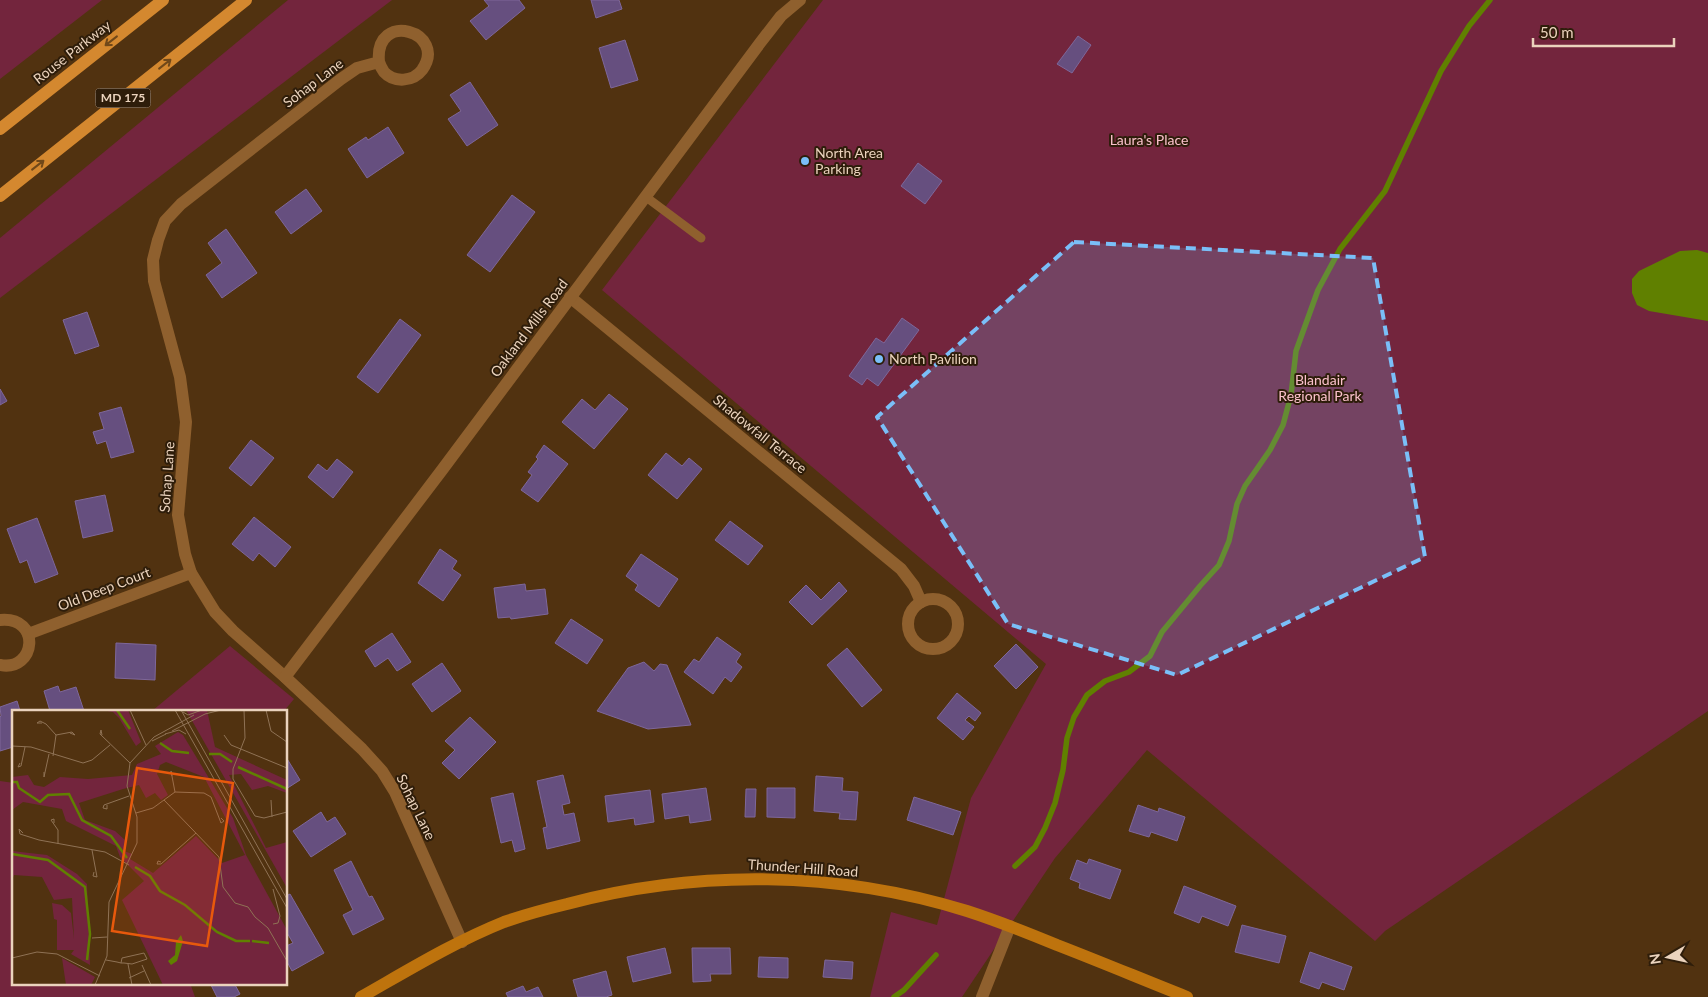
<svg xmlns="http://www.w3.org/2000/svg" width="1708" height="997" font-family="Lato,sans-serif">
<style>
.green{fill:#73253d}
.water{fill:#608000}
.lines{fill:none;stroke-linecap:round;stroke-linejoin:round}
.stream{stroke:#608000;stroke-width:5.5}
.building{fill:#664f7f;stroke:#7e679a}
.lane{stroke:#8f602e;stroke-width:9}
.street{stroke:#8f602e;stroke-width:12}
.secondary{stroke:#be730d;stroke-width:12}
.primary{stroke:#d4882f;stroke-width:12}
.oneway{stroke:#704819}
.marked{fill:#7abff8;fill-opacity:0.2;stroke:#7abff8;stroke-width:4;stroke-dasharray:10 6;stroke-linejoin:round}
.poi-dot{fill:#7abff8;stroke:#2e1d0a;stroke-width:2}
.labels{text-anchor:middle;stroke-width:4;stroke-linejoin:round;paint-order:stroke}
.shield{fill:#2e1d0a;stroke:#b29c87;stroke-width:1}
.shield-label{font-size:12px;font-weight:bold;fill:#ebd3bd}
.street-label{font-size:14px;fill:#ebd3bd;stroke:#2e1d0a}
.park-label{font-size:14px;fill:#fbc1cc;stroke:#2e1d0a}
.poi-label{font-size:14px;fill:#ebd3bd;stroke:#2e1d0a;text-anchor:start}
.inset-river{fill:none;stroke:#608000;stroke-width:2.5}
.inset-road{fill:none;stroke:#8f7255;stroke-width:1}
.view{fill:#e8590c;fill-opacity:0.15;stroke:#e8590c;stroke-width:2.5}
.inset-edge{fill:none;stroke:#ebd3bd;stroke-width:2.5}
</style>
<rect width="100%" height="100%" fill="#513210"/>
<!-- green -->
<g class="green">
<polygon points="0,0 102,0 0,79"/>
<polygon points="288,0 392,0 0,298 0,238"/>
<polygon points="823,0 1708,0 1708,711 1385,931 1375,941 1147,750 1055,858 962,997 870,997 891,912 937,925 971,798 1046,664 602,290"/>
<polygon points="230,646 294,699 284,711 152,711"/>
<polygon points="0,781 14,783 14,983 190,983 195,997 0,997"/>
</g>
<!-- water -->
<polygon class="water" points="1697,250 1708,253 1708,321 1649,311 1637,305 1632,293 1632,279 1639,271 1680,251"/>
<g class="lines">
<!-- stream -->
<g class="stream">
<polyline points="1015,866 1035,847 1045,828 1055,803 1063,770 1067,738 1074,717 1087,695 1105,681 1129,672 1150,656 1162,632 1200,586 1219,565 1229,541 1237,504 1245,486 1270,450 1283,425 1291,395 1296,351 1318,290 1340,249 1385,191 1441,71 1469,26 1490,0"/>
<polyline points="894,997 904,990 936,955"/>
</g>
</g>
<!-- building -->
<g class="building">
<polygon points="484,0 519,0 525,8 486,40 470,21 489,6"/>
<polygon points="591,0 619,0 622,9 596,18"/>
<polygon points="1078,36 1091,45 1072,73 1057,64"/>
<polygon points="625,40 638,80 611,88 599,48"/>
<polygon points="470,82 498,125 467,146 448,119 461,111 450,95"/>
<polygon points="388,127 404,153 367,178 348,149 366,137 368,140"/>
<polygon points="918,163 942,181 925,204 901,186"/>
<polygon points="306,189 322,211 291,234 275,212"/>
<polygon points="512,195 535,212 490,272 467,255"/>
<polygon points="226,229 257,273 222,298 206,275 222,263 208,243"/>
<polygon points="87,312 99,346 75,354 63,320"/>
<polygon points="902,318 919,330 878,386 867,378 862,385 849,376 876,338 884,343"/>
<polygon points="400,319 421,335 378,393 357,377"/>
<polygon points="0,389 7,401 0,405"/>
<polygon points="609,394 628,409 594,449 562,422 582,399 595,410"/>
<polygon points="121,407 134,452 111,458 106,441 97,444 93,432 104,429 99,413"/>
<polygon points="251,440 274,458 251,486 229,468"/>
<polygon points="544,445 568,464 538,502 521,490 532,475 528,472 538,459 536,457"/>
<polygon points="666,453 682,466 689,458 702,469 677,499 648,475"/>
<polygon points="337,459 353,472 333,498 308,477 318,464 327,471"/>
<polygon points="105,495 113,531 83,538 75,501"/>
<polygon points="254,517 291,547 275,567 259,553 253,561 232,544"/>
<polygon points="37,518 58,574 35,583 27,560 20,563 7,529"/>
<polygon points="730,521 763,546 748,565 715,540"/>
<polygon points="440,549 457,561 452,569 461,575 443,601 418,583"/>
<polygon points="641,554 678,579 659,607 635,590 638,585 626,576"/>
<polygon points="839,582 847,591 812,625 789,602 806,585 821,600"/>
<polygon points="525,584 526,591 545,589 548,614 511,619 510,617 498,618 494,588"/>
<polygon points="571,619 603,640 587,664 555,643"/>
<polygon points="392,633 411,662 397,671 388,658 375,667 365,651"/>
<polygon points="717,637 741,654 736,662 742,667 731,682 725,677 713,694 684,672 694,659 699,662"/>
<polygon points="116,643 156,645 155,680 115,678"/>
<polygon points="1016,644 1038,667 1016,689 994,666"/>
<polygon points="847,648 882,690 862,707 827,665"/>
<polygon points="644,662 654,671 660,664 667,665 691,725 648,729 597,711 628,668"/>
<polygon points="442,663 461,691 432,712 412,684"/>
<polygon points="58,686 60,692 76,687 84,711 50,711 44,691"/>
<polygon points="957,693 981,713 975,721 969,716 965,720 974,727 963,740 937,718"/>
<polygon points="17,701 20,711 14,711 14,750 13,747 0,751 0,717 1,716 0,707"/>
<polygon points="470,717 496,742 459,779 442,763 455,750 445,741"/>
<polygon points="286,757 300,780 286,789"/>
<polygon points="563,775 570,803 562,805 564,815 574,813 580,841 547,849 543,828 547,827 537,781"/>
<polygon points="816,776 843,778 842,791 858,792 856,820 839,819 840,813 814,811"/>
<polygon points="706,788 711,820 690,823 689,815 665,819 662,794"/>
<polygon points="767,788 795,788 795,818 767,817"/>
<polygon points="746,789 756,789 755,817 745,817"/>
<polygon points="650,790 654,822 635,825 634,818 608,822 605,796"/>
<polygon points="513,793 525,849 515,852 512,840 501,843 491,798"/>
<polygon points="914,797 961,812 953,835 907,820"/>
<polygon points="1138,805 1158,812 1159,808 1185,817 1177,841 1151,832 1149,837 1129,831"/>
<polygon points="321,812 327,822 335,817 346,834 311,857 293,831"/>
<polygon points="1089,859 1121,870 1110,899 1079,888 1080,883 1070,879 1077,860 1087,864"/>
<polygon points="351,861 369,897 372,896 384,919 353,935 343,915 353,910 334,870"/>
<polygon points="1184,886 1236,906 1228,926 1202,916 1199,923 1174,913"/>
<polygon points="290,894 324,953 292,971 286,960 286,946 293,943 286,931 286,896"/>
<polygon points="1242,925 1286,936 1279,963 1235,952"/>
<polygon points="665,948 671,973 633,982 627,957"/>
<polygon points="692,948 730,948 731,974 710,974 711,981 693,982"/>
<polygon points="1310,952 1352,967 1344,990 1322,982 1319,989 1300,982"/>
<polygon points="759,957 788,958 788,978 758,977"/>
<polygon points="825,960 853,962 852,979 823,977"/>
<polygon points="606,971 612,995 606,997 578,997 573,980"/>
<polygon points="210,983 234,983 240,994 234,997 217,997"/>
<polygon points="523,986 526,992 538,987 543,997 508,997 506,993"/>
</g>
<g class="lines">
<!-- lane -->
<polyline class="lane" points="646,197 701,238"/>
<!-- street -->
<g class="street">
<path d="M379 62C374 9 449 32 422 70 413 82 394 83 384 72 382 69 380 65 379 62L357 68 341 79 181 204 165 221 158 240 153 260 154 281 180 377 186 422 178 515 185 554 191 573 215 612 233 631 285 677 362 749 382 771 395 792 462 942"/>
<polyline points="570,297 901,569 914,586 921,602"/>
<circle cx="933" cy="624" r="25"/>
<path d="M0 620C42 616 36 672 0 665"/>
<polyline points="28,634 191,573"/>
<polyline points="285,677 442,470 760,43 781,16 800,0"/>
<polyline points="982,997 1010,926"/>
</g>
<!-- secondary -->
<path class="secondary" d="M361 997C407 971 454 942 504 922 524 915 546 909 567 904 698 869 838 871 967 911 998 921 1028 933 1057 945 1101 962 1144 980 1187 997"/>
<!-- primary -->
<g class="primary">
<polyline points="0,129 163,0"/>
<polyline points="0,196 246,0"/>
</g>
</g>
<!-- one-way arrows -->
<defs><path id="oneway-shaft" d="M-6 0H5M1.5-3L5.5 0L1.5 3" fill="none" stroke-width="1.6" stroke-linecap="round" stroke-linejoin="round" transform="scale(1.25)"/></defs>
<g class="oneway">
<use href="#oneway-shaft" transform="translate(111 41) rotate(142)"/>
<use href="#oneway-shaft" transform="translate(165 64) rotate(-38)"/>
<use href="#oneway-shaft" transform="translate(38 165) rotate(-38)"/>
</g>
<!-- marked area -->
<path class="marked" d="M1074 242 1373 258 1425 557 1177 675 1008 624 877 417Z"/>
<!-- markers -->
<g class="poi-dot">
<circle cx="805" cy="161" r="5"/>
<circle cx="879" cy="359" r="5"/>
</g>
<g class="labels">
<!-- shield labels -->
<rect class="shield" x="95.5" y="88.5" width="55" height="19" rx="4"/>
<g class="shield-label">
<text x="123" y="102">MD 175</text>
</g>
<!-- street labels -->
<g class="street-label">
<text transform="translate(72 52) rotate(-38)" y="5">Rouse Parkway</text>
<text transform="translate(313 83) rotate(-37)" y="5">Sohap Lane</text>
<text transform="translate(529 328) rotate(-53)" y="5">Oakland Mills Road</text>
<text transform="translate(760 434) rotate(39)" y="5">Shadowfall Terrace</text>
<text transform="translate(167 477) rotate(-86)" y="5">Sohap Lane</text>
<text transform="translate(104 589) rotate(-21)" y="5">Old Deep Court</text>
<text transform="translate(416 807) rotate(64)" y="5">Sohap Lane</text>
<text transform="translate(803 868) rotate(4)" y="5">Thunder Hill Road</text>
</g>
<!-- park labels -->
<g class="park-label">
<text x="1149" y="145">Laura's Place</text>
<text x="1320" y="385">Blandair<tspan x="1320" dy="16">Regional Park</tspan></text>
</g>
<!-- poi labels -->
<g class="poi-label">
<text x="815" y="158">North Area<tspan x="815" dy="16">Parking</tspan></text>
<text x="889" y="364">North Pavilion</text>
</g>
</g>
<!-- overview -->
<g transform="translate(12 710)">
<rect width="275" height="275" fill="#513210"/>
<path d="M90 0H116L129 32 124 36 107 8 101 2ZM174 0H195L203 37 275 70V83L256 76 240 80 229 64 217 65 254 138 275 132V178ZM166 22 171 25 221 108 234 145 275 220V275H151L110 190 132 171 108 147 104 136 54 111 50 99 11 92 0 100V67L16 65 22 75 32 77 48 67 76 69 120 65 125 54 149 44 143 36ZM154 52 192 67 233 145 210 153 184 126 141 163 118 149 120 144 112 141 113 130 103 121 73 110 67 93 111 79 127 75 134 88 143 83 149 90 156 85 145 64 148 55ZM0 141 35 145 65 164 75 174 78 255 59 244 62 240H45V210L42 209 40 193 50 195 59 203 62 229 60 188 42 190 30 167 2 165 0 170ZM50 248 83 267 79 275H54Z" fill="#73253d" fill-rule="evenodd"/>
<path d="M169 225 171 231 165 251 159 255 156 251 163 245 164 232Z" fill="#608000"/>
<path class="inset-river" d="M105 0 118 19M148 33 160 41 177 43M197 44H208L220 52M226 57 275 79M0 72H5L7 78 28 92 36 85 57 84 70 110 99 126 115 148M0 144 36 150 73 177 78 224 75 250M123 157 138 166 148 181 173 195 205 222 224 231H238M240 231 257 233"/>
<path class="inset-road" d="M118 0 134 35M163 0 275 198M169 0 275 189M232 0 233 28 221 59V69L243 106 252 108 275 102M254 0 259 21 275 32M171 2 176 5 190 0M30 13H25L28 11 34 14 44 25 41 46M160 21 193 4 209 0M153 24 167 20 174 24M44 25 60 22 63 25 58 23M90 25 89 20 88 24 118 53M212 25 219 35 275 58M140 31 154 24M0 36 19 37 71 53 80 50 98 35M8 53 6 57 9 56 13 37M32 62V67L37 44M160 66 159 61 163 82M152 90 207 147 211 177 223 193 236 197 243 207 256 218 275 251M259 90 260 107M95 95V99L91 98 92 95 117 86M124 103 141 98 163 82 192 83 199 87 209 113 212 111 209 108M42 113V109L39 110 46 120V134M11 123 7 119 8 124 27 130 93 142 117 155M80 140 85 167 81 166 82 162M149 152 146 151 145 154H149L184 123M261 214 266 213 268 206 261 179M80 228 95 227M0 248 25 242 45 244 88 266M94 250 105 252 109 253H112L120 254 135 249 132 243 110 248 109 253M116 254 120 275M130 255 139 275M117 268 132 261M83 275 95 246 97 192 125 133V107L115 76 118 53 142 27 182 5"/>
<path class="view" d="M125 58 221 73 195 236 100 221Z"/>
<rect width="275" height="275" class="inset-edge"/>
</g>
<!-- north arrow -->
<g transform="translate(1668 957) rotate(261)" stroke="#2e1d0a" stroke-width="4" paint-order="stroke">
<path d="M0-4L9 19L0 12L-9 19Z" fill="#ebd3bd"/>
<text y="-8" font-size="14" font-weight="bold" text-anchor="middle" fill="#ebd3bd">N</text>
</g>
<!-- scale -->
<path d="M1533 38v8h141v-8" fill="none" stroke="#ebd3bd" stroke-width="2.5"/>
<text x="1540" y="38" font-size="15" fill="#ebd3bd" stroke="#2e1d0a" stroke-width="4" paint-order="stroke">50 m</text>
</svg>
